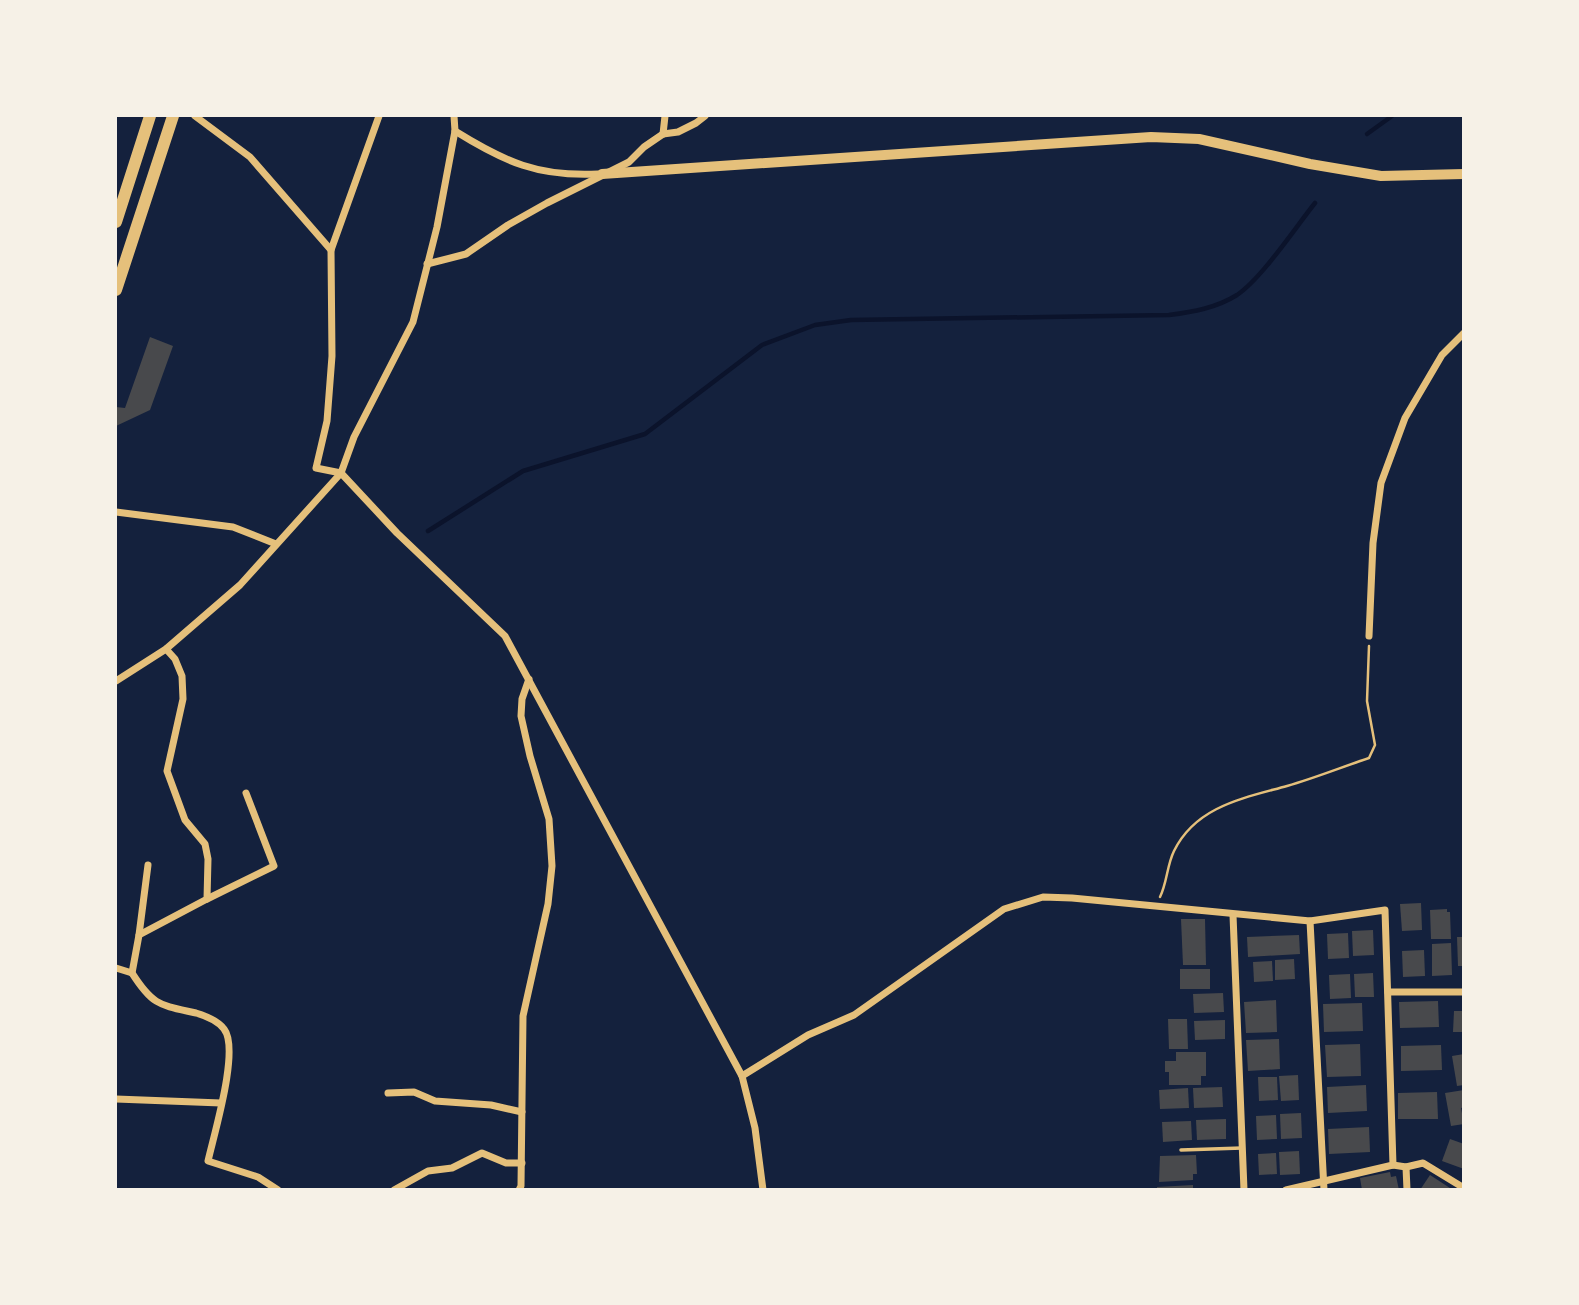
<svg xmlns="http://www.w3.org/2000/svg" width="1579" height="1305" font-family="Literata,serif">
<style>
.lines{fill:none;stroke-linecap:round;stroke-linejoin:round}
.stream{stroke:#0b132b;stroke-width:4.5}
.building{fill:#48494c}
.path{stroke:#e5c07b;stroke-width:2.5}
.service{stroke:#e5c07b;stroke-width:3.5}
.minor{stroke:#e5c07b;stroke-width:7}
.tertiary{stroke:#e5c07b;stroke-width:10}
.primary{stroke:#e5c07b;stroke-width:12}
</style>
<rect width="100%" height="100%" fill="#14213d"/>
<g class="lines">
<!-- stream -->
<g class="stream">
<polyline points="1367,134 1392,116"/>
<path d="M428 531 523 471 645 434 762 345 815 325 851 320 1169 315C1193 312 1216 308 1237 295 1262 278 1295 228 1315 203"/>
</g>
</g>
<!-- building -->
<g class="building">
<polygon points="150,337 173,346 150,410 116,426 116,407 125,408"/>
<polygon points="1421,903 1422,930 1402,931 1400,904"/>
<polygon points="1447,909 1447,912 1450,912 1451,939 1431,939 1430,910"/>
<polygon points="1181,919 1205,919 1206,965 1183,965"/>
<polygon points="1373,930 1374,955 1353,956 1352,931"/>
<polygon points="1348,933 1349,958 1328,959 1327,934"/>
<polygon points="1299,935 1300,954 1248,957 1247,937"/>
<polygon points="1457,937 1464,937 1464,966 1458,966"/>
<polygon points="1451,943 1452,975 1432,976 1432,944"/>
<polygon points="1424,950 1425,976 1403,977 1402,951"/>
<polygon points="1294,959 1295,979 1275,980 1275,960"/>
<polygon points="1272,961 1273,981 1254,982 1253,962"/>
<rect x="1180" y="969" width="30" height="20"/>
<polygon points="1373,973 1374,997 1355,997 1354,974"/>
<polygon points="1350,974 1351,998 1330,999 1329,975"/>
<polygon points="1223,993 1224,1012 1194,1013 1193,994"/>
<polygon points="1276,1000 1277,1032 1246,1033 1244,1002"/>
<polygon points="1438,1001 1439,1027 1400,1028 1399,1002"/>
<polygon points="1362,1003 1363,1031 1324,1032 1323,1004"/>
<polygon points="1454,1011 1464,1011 1464,1032 1453,1032"/>
<polygon points="1168,1019 1187,1019 1188,1049 1169,1049"/>
<polygon points="1225,1020 1225,1039 1195,1040 1194,1021"/>
<polygon points="1279,1039 1280,1069 1248,1071 1246,1040"/>
<polygon points="1360,1044 1361,1076 1327,1077 1325,1045"/>
<polygon points="1441,1045 1442,1070 1401,1071 1401,1046"/>
<polygon points="1176,1052 1206,1052 1206,1076 1201,1076 1201,1085 1169,1085 1169,1072 1165,1072 1165,1061 1176,1061"/>
<polygon points="1464,1054 1464,1085 1457,1086 1452,1056"/>
<polygon points="1298,1075 1299,1100 1281,1101 1279,1076"/>
<polygon points="1258,1077 1277,1077 1278,1100 1259,1101"/>
<polygon points="1366,1085 1367,1111 1328,1113 1327,1087"/>
<polygon points="1222,1087 1223,1107 1194,1108 1193,1088"/>
<polygon points="1188,1088 1189,1108 1160,1109 1159,1090"/>
<polygon points="1464,1090 1464,1107 1461,1108 1464,1124 1451,1126 1445,1093"/>
<polygon points="1437,1092 1438,1119 1398,1119 1398,1093"/>
<polygon points="1301,1113 1302,1138 1281,1139 1280,1114"/>
<polygon points="1276,1115 1277,1139 1257,1140 1256,1116"/>
<polygon points="1226,1119 1226,1139 1197,1140 1196,1120"/>
<polygon points="1191,1121 1192,1140 1163,1142 1162,1122"/>
<polygon points="1369,1127 1370,1152 1329,1154 1328,1129"/>
<polygon points="1450,1139 1464,1144 1464,1169 1442,1161"/>
<polygon points="1299,1151 1300,1174 1280,1175 1279,1152"/>
<polygon points="1276,1153 1277,1174 1259,1175 1258,1154"/>
<polygon points="1196,1155 1197,1174 1193,1174 1193,1180 1159,1182 1160,1156"/>
<polygon points="1390,1172 1391,1177 1396,1176 1399,1190 1362,1190 1360,1178"/>
<polygon points="1430,1175 1453,1190 1420,1190"/>
<polygon points="1193,1185 1193,1190 1157,1190 1157,1187"/>
</g>
<g class="lines">
<!-- path -->
<path class="path" d="M1160 897C1167 883 1167 865 1174 851 1196 806 1244 798 1287 786 1315 778 1342 767 1369 758L1375 745 1367 701 1369 646"/>
<!-- service -->
<polyline class="service" points="1181,1150 1242,1148"/>
<!-- minor -->
<g class="minor">
<polyline points="195,116 250,157 331,250 332,356 327,421 316,468 341,473 397,533 505,636 742,1076 755,1128 763,1190"/>
<path d="M455 131C505 162 538 177 598 174"/>
<polyline points="663,134 665,116"/>
<polyline points="331,250 379,116"/>
<polyline points="427,264 466,254 508,225 547,203 629,162 644,147 663,134 678,132 696,123 705,116"/>
<polyline points="116,512 233,527 276,544"/>
<polyline points="1369,636 1373,543 1381,483 1405,418 1442,355 1464,333"/>
<path d="M166 649 175 659 182 676 183 699 167 771 185 820 205 844 208 859 207 899 139 935 132 973C153 1006 160 1005 196 1013 206 1016 218 1021 224 1029 240 1049 214 1134 208 1161L258 1177 278 1190"/>
<polyline points="116,681 166,649 240,585 341,473 354,437 413,322 437,227 455,131 454,116"/>
<polyline points="207,899 274,866 246,793"/>
<polyline points="1233,915 1244,1190"/>
<polyline points="1310,921 1324,1190"/>
<polyline points="139,935 148,865"/>
<polyline points="116,968 132,973"/>
<polyline points="1388,992 1464,992"/>
<polyline points="742,1076 808,1035 854,1015 1004,909 1043,897 1072,898 1310,921 1385,910 1393,1165 1286,1190"/>
<polyline points="388,1093 414,1092 435,1101 491,1105 522,1112"/>
<polyline points="116,1099 221,1103"/>
<polyline points="1393,1165 1406,1167 1423,1163 1464,1188"/>
<polyline points="1406,1167 1407,1190"/>
<polyline points="394,1190 428,1171 452,1168 482,1153 506,1163 522,1163"/>
<polyline points="519,1190 521,1186 523,1016 548,904 552,866 549,819 530,756 521,716 522,699 529,679"/>
</g>
<!-- tertiary -->
<polyline class="tertiary" points="602,174 1151,137 1199,139 1310,164 1381,176 1464,174"/>
<!-- primary -->
<g class="primary">
<polyline points="116,222 150,116"/>
<polyline points="116,290 173,116"/>
</g>
</g>
<!-- border -->
<rect width="1579" height="1305" fill="none" stroke="#f6f1e7" stroke-width="234"/>
</svg>
